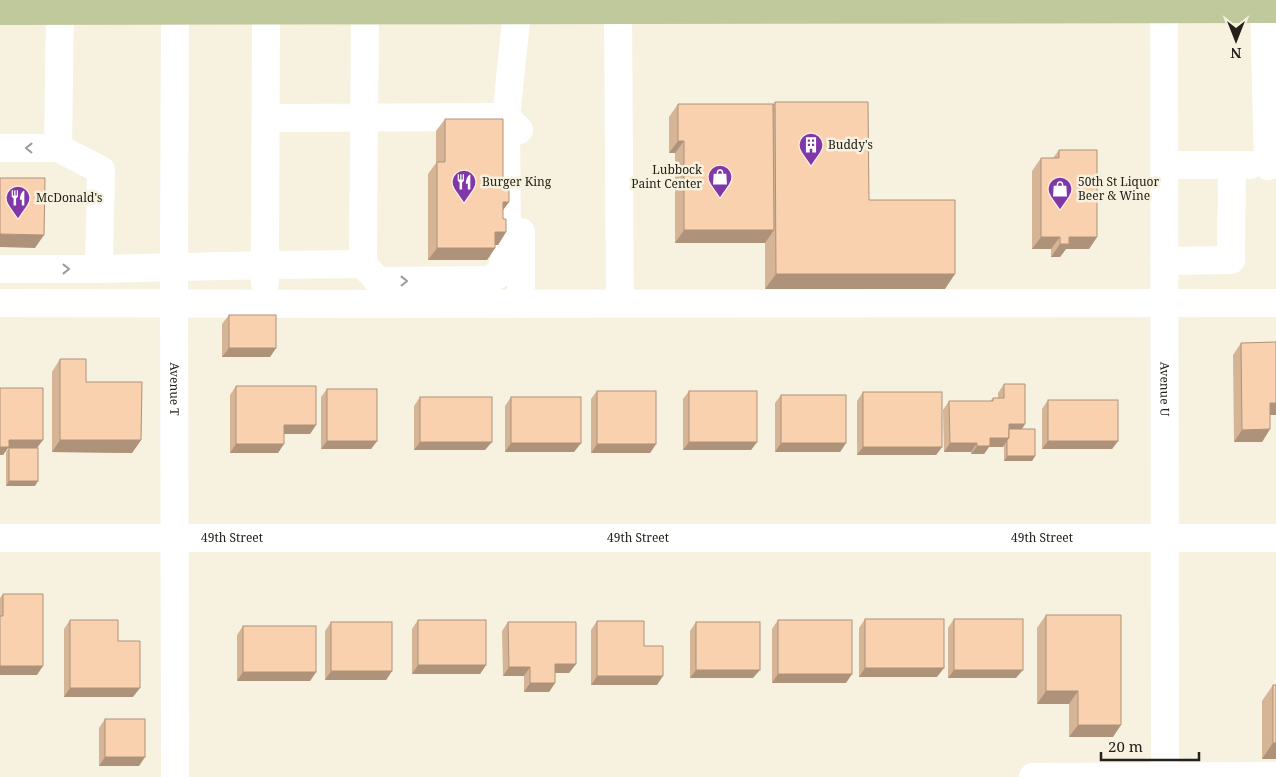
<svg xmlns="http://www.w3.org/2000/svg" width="1276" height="777" font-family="'Noto Serif',serif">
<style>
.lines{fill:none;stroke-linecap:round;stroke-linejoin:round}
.minor{stroke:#fff;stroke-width:28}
.major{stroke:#bfc99c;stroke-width:28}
.wall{fill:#d6b496}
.shaded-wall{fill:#ae927a}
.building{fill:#f9d1ae;stroke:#ae927a}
.oneway{stroke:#9c9b98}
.labels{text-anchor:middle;stroke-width:5;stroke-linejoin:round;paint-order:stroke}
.poi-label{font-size:12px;fill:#23211a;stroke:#f7f1df;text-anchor:start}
.street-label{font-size:12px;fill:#23211a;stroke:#f7f1df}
</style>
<rect width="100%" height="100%" fill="#f7f1df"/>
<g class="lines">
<!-- minor -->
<g class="minor">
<path id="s1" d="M175 0 174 267 175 777"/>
<polyline points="517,0 517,11 506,117 519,130"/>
<path id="s2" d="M1164 0 1165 777"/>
<polyline points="1264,9 1268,166"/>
<polyline points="266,11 265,265 363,264 365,11"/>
<polyline points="618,11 620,303"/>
<polyline points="266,118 506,117 507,237 505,258 500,273 489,280 378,281 363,264"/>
<polyline points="0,148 58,148 101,170 99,269"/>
<polyline points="58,148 60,11"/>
<polyline points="1164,165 1250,165"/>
<polyline points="521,232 521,304"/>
<polyline points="1164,261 1231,260 1232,165"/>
<polyline points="0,269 99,269 265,265 265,283"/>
<polyline points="0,303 362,304 1276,303"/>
<path id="s3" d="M0 538H1276"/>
<polyline points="1033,777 1276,776"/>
</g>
<!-- major -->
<polyline class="major" points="0,11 1276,9"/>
</g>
<!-- wall -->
<g class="wall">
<polygon points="775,102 869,200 945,289 765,289 765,243 675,243 675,153 669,153 669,117 678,104 773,104"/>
<polygon points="445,119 503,180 509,202 503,210 503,219 506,232 498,245 495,245 495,248 487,260 428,260 428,174 436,163 436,131"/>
<polygon points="1059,150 1097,237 1089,249 1066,249 1060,257 1051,257 1051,249 1032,249 1032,171 1041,158 1053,158"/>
<polygon points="229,315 276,348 270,357 222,357 222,324"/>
<polygon points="1241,343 1276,415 1270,415 1270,429 1262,442 1234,442 1233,355"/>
<polygon points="60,359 86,382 141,440 132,453 52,452 52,372"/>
<polygon points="1004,384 1025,424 1022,429 1035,456 1032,461 1004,461 1004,445 1003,447 989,447 984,454 971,454 971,452 944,452 943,410 949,401 990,401 993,398 998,398 998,393"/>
<polygon points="236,386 316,425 310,434 284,434 278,453 230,453 230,395"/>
<polygon points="0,388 38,448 35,486 6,486 6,452 9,448 8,448 3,455 0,455"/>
<polygon points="327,389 377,441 371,449 321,449 321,397"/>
<polygon points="597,391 656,444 650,453 591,453 591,399"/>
<polygon points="689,391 757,442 751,450 683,450 683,399"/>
<polygon points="863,392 942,447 936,455 857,455 857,401"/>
<polygon points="781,395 846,443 840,452 775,452 775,403"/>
<polygon points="420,397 485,450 414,450 414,406"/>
<polygon points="511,397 581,443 574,452 505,452 505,406"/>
<polygon points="1048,400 1118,441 1112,449 1042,449 1042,409"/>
<polygon points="3,594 37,675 0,675 0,598"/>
<polygon points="1046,615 1113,737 1069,737 1069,704 1037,704 1037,628"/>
<polygon points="865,619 937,677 859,677 859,628"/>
<polygon points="954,619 1016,678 948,678 948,628"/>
<polygon points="70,620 118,641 133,697 64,697 64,629"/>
<polygon points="418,620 486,665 480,674 412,674 412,629"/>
<polygon points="778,620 846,683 772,683 772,629"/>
<polygon points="597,621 644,646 657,685 591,685 591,630"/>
<polygon points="331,622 392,671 386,680 325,680 325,631"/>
<polygon points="508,622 576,664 569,673 555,673 555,683 549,692 524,692 524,676 503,676 502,631"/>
<polygon points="696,622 753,678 690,678 690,631"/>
<polygon points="243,626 316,672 310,681 237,681 237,635"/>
<polygon points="1273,685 1276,759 1262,759 1262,701"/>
<polygon points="105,719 139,766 99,766 99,728"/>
</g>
<!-- shaded-wall -->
<g class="shaded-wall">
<polygon points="678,141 684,141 675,153 669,153"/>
<polygon points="503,202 509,202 500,214"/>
<polygon points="684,230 774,230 765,243 675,243"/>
<polygon points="495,232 506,232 498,245 487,245"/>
<polygon points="0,234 44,235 35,248 0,247"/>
<polygon points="1041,237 1060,237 1051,249 1032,249"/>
<polygon points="1069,237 1097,237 1089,249 1066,249 1060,257 1051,257 1060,244"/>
<polygon points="437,248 495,248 487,260 428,260"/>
<polygon points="776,274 955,274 945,289 765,289"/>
<polygon points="229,348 276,348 270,357 222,357"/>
<polygon points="1270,403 1276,403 1276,415 1262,415"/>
<polygon points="1009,424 1025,424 1019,433 1007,433"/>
<polygon points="284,425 316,425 310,434 278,434"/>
<polygon points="1270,429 1262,442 1234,442 1242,430"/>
<polygon points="990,438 1009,438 1003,447 989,447 984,454 971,454 977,446"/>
<polygon points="9,440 43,440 37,448 8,448 3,455 0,455 0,447"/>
<polygon points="60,440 141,440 132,453 52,452"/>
<polygon points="327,441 377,441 371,449 321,449"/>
<polygon points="1048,441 1118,441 1112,449 1042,449"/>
<polygon points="420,442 492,442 485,450 414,450"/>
<polygon points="689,442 757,442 751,450 683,450"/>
<polygon points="511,443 581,443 574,452 505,452"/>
<polygon points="781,443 846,443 840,452 775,452"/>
<polygon points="950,443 977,443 971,452 944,452"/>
<polygon points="236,444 284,444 278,453 230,453"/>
<polygon points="597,444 656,444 650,453 591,453"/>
<polygon points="863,447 942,447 936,455 857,455"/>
<polygon points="1007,456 1035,456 1032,461 1004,461"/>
<polygon points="9,481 38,481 35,486 6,486"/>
<polygon points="555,664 576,664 569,673 549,673"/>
<polygon points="418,665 486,665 480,674 412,674"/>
<polygon points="0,666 43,666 37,675 0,675"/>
<polygon points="509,667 530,667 524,676 503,676"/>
<polygon points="865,668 944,668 937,677 859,677"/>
<polygon points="696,670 760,670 753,678 690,678"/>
<polygon points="954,670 1023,670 1016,678 948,678"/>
<polygon points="331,671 392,671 386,680 325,680"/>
<polygon points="243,672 316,672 310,681 237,681"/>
<polygon points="778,674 852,674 846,683 772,683"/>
<polygon points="597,676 663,676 657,685 591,685"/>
<polygon points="530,683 555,683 549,692 524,692"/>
<polygon points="70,688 140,688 133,697 64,697"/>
<polygon points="1046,691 1078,691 1069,704 1037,704"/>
<polygon points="1078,725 1121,725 1113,737 1069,737"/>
<polygon points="1273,743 1276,743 1276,759 1262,759"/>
<polygon points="105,757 145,757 139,766 99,766"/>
</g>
<!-- building -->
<g class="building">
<polygon points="775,102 868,102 869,200 955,200 955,274 776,274"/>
<polygon points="678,104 773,104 774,230 684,230 684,141 678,141"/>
<polygon points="445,119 503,119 503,180 509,180 509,202 503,202 503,219 506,219 506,232 495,232 495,248 437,248 437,162 445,162"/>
<polygon points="1059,150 1097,150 1097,237 1069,237 1069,244 1060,244 1060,237 1041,237 1041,158 1059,158"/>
<polygon points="0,178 45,178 44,235 0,234"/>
<rect x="229" y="315" width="47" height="33"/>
<polygon points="1276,342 1276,403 1270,403 1270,429 1242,430 1241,343"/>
<polygon points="60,359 86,359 86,382 142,382 141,440 60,440"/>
<polygon points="1004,384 1025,384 1025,424 1009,424 1009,438 990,438 990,446 977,446 977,443 950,443 949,401 993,401 993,398 1004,398"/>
<polygon points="236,386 316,386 316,425 284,425 284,444 236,444"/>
<polygon points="0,388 43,388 43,440 9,440 9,447 0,447"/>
<rect x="327" y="389" width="50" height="52"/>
<rect x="597" y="391" width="59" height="53"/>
<rect x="689" y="391" width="68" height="51"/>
<rect x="863" y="392" width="79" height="55"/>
<rect x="781" y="395" width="65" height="48"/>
<rect x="420" y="397" width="72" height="45"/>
<rect x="511" y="397" width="70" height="46"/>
<rect x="1048" y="400" width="70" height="41"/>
<polygon points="1009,429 1035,429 1035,456 1007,456 1007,440 1009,438"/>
<rect x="9" y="448" width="29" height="33"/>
<polygon points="3,594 43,594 43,666 0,666 0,616 3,616"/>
<polygon points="1046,615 1121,615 1121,725 1078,725 1078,691 1046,691"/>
<rect x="865" y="619" width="79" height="49"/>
<rect x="954" y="619" width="69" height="51"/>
<polygon points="70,620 118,620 118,641 140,641 140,688 70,688"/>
<rect x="418" y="620" width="68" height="45"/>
<rect x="778" y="620" width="74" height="54"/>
<polygon points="597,621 644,621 644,646 663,646 663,676 597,676"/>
<rect x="331" y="622" width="61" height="49"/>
<polygon points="508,622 576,622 576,664 555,664 555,683 530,683 530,667 509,667"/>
<rect x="696" y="622" width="64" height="48"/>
<rect x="243" y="626" width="73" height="46"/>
<rect x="1273" y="685" width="3" height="58"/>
<rect x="105" y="719" width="40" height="38"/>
</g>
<!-- one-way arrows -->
<defs><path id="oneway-chevron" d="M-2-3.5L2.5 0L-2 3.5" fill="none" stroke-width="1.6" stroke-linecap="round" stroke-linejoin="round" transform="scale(1.25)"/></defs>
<g class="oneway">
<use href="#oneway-chevron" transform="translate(29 148) rotate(-179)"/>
<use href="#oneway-chevron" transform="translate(66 269)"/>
<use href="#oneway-chevron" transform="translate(404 281) rotate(-1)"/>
</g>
<!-- icons -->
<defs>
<symbol id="building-pin" viewBox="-11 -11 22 30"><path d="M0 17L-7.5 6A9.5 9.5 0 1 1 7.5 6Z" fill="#8237a8" stroke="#f7f1df"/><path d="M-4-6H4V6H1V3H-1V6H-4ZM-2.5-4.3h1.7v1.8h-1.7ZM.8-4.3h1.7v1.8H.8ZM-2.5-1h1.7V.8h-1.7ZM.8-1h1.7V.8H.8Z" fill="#fff"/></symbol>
<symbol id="shop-pin" viewBox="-11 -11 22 30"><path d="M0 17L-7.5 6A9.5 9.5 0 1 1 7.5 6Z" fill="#8237a8" stroke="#f7f1df"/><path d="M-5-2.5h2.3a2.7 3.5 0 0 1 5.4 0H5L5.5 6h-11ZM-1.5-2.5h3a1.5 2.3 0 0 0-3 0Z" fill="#fff"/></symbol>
<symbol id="restaurant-pin" viewBox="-11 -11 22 30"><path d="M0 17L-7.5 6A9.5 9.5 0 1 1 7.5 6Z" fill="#8237a8" stroke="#f7f1df"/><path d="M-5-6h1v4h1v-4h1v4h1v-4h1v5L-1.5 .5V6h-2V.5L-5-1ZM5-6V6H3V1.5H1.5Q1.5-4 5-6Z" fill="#fff"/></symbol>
</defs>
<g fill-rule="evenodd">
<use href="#building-pin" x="797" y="131" width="28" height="38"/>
<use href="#shop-pin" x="706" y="163" width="28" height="38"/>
<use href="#restaurant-pin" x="450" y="168" width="28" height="38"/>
<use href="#shop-pin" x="1046" y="175" width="28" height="38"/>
<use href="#restaurant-pin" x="4" y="184" width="28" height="38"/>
</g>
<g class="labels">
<!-- poi labels -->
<g class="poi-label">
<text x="828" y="149">Buddy's</text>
<text x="702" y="174" text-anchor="end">Lubbock<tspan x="702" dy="14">Paint Center</tspan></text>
<text x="482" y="186">Burger King</text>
<text x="1078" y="186">50th St Liquor<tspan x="1078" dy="14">Beer &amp; Wine</tspan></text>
<text x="36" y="202">McDonald's</text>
</g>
<!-- street labels -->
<g class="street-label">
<text dy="4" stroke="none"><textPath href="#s1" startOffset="389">Avenue T</textPath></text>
<text dy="4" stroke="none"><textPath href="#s2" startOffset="389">Avenue U</textPath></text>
<text dy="4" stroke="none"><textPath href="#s3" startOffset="232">49th Street</textPath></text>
<text dy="4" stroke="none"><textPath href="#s3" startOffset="638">49th Street</textPath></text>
<text dy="4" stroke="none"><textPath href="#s3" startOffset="1042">49th Street</textPath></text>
</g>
</g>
<!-- north arrow -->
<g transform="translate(1236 40) rotate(180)" stroke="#f7f1df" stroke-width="4" paint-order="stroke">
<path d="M0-4L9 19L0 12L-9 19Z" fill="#23211a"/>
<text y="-8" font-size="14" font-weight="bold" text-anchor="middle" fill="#23211a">N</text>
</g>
<!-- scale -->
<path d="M1101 752v8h98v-8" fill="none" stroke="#23211a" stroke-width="2.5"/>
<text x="1108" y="752" font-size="15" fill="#23211a" stroke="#f7f1df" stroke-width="4" paint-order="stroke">20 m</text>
</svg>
